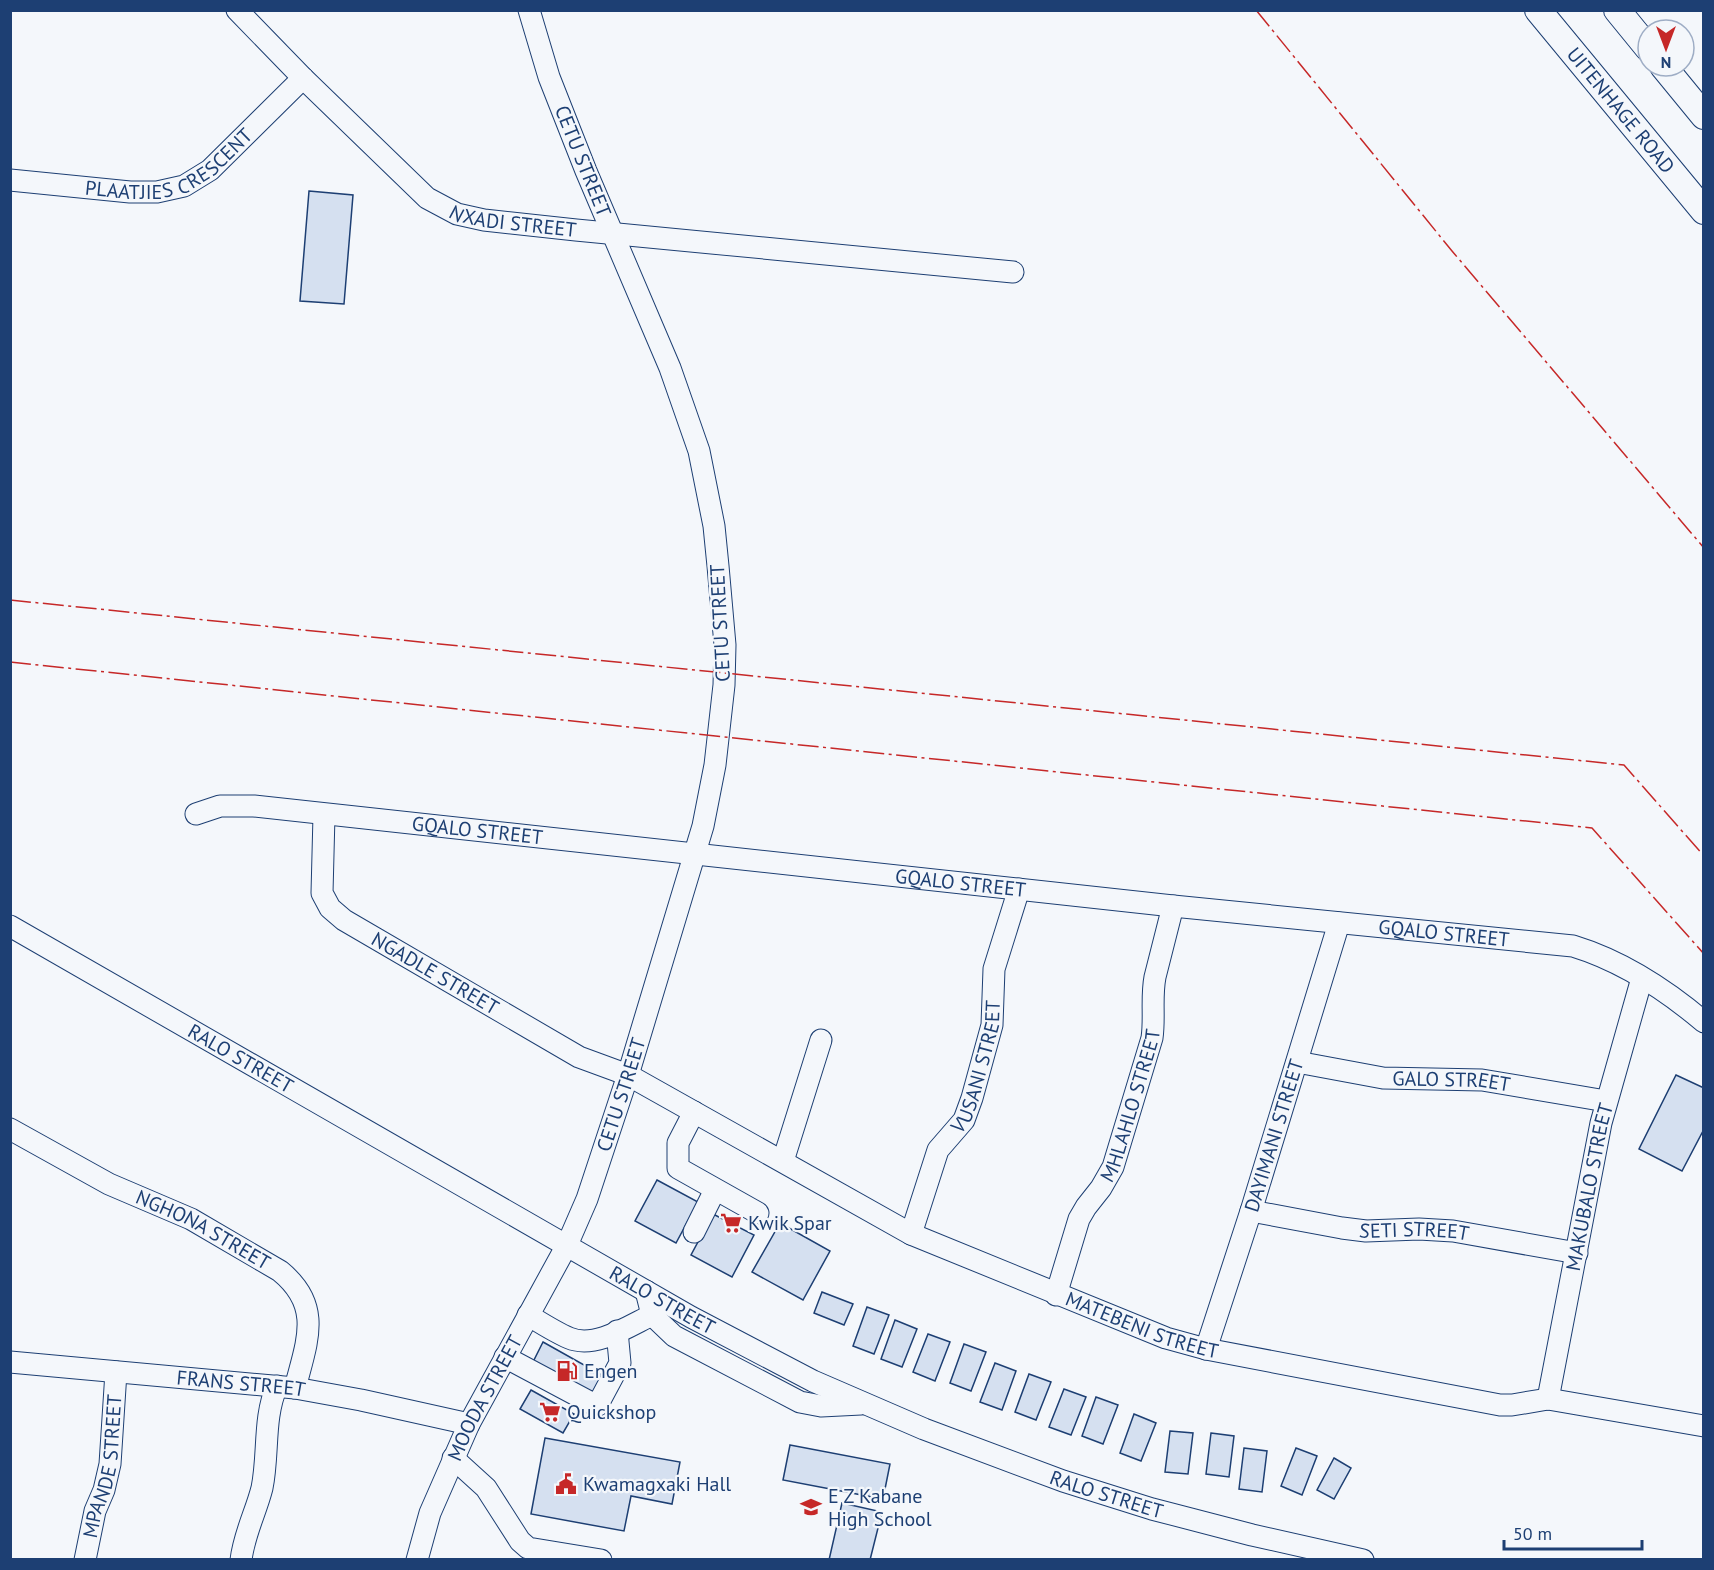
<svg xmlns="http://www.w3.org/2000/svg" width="1714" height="1570" font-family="'PT Sans',sans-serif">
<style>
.building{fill:#d5e0f0;stroke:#1d3f73;stroke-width:1.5}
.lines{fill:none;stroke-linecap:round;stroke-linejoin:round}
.minor-casing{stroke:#1d3f73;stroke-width:23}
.major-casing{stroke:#1d3f73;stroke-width:28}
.minor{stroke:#f4f7fb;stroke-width:21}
.major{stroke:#f4f7fb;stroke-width:26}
.power{stroke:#c62828;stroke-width:1.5;stroke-dasharray:21 4.5 3 4.5;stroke-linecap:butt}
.labels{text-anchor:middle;stroke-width:4.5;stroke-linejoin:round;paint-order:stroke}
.street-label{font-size:20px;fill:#1d3f73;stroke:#f4f7fb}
.poi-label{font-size:20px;fill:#1d3f73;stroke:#f4f7fb;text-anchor:start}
</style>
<rect width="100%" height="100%" fill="#f4f7fb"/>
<!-- building -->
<g class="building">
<polygon points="309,191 353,195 344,304 300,301"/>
<polygon points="1676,1075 1704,1088 1704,1129 1682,1171 1639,1149"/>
<polygon points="657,1180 698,1202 676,1243 635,1221"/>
<polygon points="713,1214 754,1235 732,1277 691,1255"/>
<polygon points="780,1223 830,1251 803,1300 752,1272"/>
<polygon points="822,1292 853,1304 844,1325 814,1313"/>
<polygon points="867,1307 889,1315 874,1354 853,1346"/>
<polygon points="895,1320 917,1329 902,1367 881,1359"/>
<polygon points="928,1334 950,1342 935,1381 913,1372"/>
<polygon points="543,1342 602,1375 591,1395 532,1364"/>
<polygon points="964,1344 986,1352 971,1391 950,1383"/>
<polygon points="995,1363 1016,1371 1002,1410 980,1402"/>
<polygon points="1029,1374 1051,1382 1036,1420 1015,1412"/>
<polygon points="1064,1389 1086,1397 1071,1435 1049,1427"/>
<polygon points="531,1390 574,1414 563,1433 520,1409"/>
<polygon points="1096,1397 1118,1405 1103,1444 1082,1436"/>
<polygon points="1134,1414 1156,1423 1141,1461 1120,1453"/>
<polygon points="1170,1431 1193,1433 1188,1474 1165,1472"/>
<polygon points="1211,1433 1234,1436 1229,1477 1206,1474"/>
<polygon points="545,1438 680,1462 672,1504 631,1496 624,1531 531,1514"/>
<polygon points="790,1445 890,1464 883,1499 783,1480"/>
<polygon points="1244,1448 1267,1451 1262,1492 1239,1489"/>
<polygon points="1296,1448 1317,1456 1302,1495 1281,1486"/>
<polygon points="1334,1458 1351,1468 1334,1499 1317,1490"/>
<polygon points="842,1503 882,1512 870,1560 829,1560"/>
</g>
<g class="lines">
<defs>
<g id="minor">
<path id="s1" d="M237 10 303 78 427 198 457 214 484 220 576 230 1013 272"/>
<path id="s2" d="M10 180 130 192H157L184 186 210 170 303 78"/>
<path id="s3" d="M196 814 220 806H254L1173 906 1573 946C1622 961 1665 989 1704 1022"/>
<path id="s4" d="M324 815 322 893 330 908 344 920 579 1057 628 1075 911 1234 1166 1338 1206 1349 1500 1405H1512L1548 1399 1704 1426"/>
<path id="s5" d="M10 926 691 1317 813 1381 924 1429 1063 1481 1152 1509 1252 1535 1363 1560"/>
<path id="s6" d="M1297 1062 1383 1078 1482 1080 1606 1101"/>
<polyline points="694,1112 678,1143 678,1168 758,1213"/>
<path id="s7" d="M10 1129 109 1184 191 1219 280 1271C323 1306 307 1341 295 1388"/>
<polyline points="783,1161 821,1040"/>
<path id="s8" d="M1251 1211 1342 1228 1366 1231 1419 1229 1453 1231 1577 1253"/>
<polyline points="694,1232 715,1190"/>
<path id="s9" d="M911 1234 938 1150 964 1120 972 1098 992 1025 994 969 1019 889"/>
<polyline points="646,1291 652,1315 674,1336 800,1402 821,1406 861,1404"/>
<path id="s10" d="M1056 1295 1079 1219 1086 1207 1101 1188 1113 1167 1152 1038C1155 1018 1151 998 1155 977L1173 906"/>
<path d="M528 1315C541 1323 555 1332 569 1338 595 1349 629 1326 652 1315"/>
<path id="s11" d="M1206 1349 1251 1211 1339 923"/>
<polyline points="505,1357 597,1406 620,1363 617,1331"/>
<path id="s12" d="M10 1362 295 1388 361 1400 469 1424"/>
<path id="s13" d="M1548 1399 1601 1123 1642 978"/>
<polyline points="453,1458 486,1488 520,1541 528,1548 601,1560"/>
<path id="s14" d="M85 1560 95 1511 104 1490 110 1464 116 1372"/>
<path d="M241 1560C244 1534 256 1512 262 1488 269 1454 263 1418 277 1386"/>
<path id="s15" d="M417 1560 430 1513 469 1424 567 1245 587 1199 628 1075 703 826 715 765 724 685 725 645 718 566 714 526 699 451 670 368 586 171 549 77 529 10"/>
</g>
<g id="major">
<path id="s16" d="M1538 10 1704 211"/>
<polyline points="1617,10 1648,48"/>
<polyline points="1663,66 1704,116"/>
</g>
</defs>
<!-- minor casing -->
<use href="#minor" class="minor-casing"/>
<!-- major casing -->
<use href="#major" class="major-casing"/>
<!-- minor -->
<use href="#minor" class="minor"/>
<!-- major -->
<use href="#major" class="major"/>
<!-- power -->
<g class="power">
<polyline points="1256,10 1452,251 1704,548"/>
<polyline points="10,600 1624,765 1704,856"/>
<polyline points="10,662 1592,828 1704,954"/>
</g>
</g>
<!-- icons -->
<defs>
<symbol id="supermarket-bare" viewBox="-9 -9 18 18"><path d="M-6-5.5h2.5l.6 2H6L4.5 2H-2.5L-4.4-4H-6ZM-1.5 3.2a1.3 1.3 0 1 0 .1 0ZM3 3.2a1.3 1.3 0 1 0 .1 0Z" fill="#c62828" stroke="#f4f7fb" stroke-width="2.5" paint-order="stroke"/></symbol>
<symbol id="fuel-bare" viewBox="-9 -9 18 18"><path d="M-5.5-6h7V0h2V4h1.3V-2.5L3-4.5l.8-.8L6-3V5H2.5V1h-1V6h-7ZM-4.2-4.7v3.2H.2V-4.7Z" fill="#c62828" stroke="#f4f7fb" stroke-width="2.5" paint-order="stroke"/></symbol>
<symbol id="civic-bare" viewBox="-9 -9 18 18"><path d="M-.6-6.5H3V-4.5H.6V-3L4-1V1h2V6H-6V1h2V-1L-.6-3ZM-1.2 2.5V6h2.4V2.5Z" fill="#c62828" stroke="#f4f7fb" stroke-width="2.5" paint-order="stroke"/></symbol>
<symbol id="school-bare" viewBox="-9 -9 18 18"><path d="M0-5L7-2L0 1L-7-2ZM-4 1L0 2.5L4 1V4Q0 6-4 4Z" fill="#c62828" stroke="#f4f7fb" stroke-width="2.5" paint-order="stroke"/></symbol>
</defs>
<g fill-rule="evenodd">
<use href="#supermarket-bare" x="716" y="1208" width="30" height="30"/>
<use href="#fuel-bare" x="552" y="1356" width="30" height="30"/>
<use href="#supermarket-bare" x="535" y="1397" width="30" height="30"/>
<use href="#civic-bare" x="551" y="1469" width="30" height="30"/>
<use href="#school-bare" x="796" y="1492" width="30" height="30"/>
</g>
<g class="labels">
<!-- street labels -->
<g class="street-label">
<text dy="7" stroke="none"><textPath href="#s16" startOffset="130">UITENHAGE ROAD</textPath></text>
<text dy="7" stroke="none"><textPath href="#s2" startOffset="168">PLAATJIES CRESCENT</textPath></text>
<text transform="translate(583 161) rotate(68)" y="7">CETU STREET</text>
<text dy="7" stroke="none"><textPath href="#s1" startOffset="358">NXADI STREET</textPath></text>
<text transform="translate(720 623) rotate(-93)" y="7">CETU STREET</text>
<text dy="7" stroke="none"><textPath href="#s3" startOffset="284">GQALO STREET</textPath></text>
<text dy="7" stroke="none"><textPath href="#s3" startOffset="770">GQALO STREET</textPath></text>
<text dy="7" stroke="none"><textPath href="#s3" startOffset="1256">GQALO STREET</textPath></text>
<text dy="7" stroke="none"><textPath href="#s4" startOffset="219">NGADLE STREET</textPath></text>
<text dy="7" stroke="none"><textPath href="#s5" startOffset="266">RALO STREET</textPath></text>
<text dy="7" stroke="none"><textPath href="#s9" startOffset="183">VUSANI STREET</textPath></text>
<text dy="7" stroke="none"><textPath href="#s6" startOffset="156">GALO STREET</textPath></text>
<text dy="7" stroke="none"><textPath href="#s15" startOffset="510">CETU STREET</textPath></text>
<text dy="7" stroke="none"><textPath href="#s10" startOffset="206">MHLAHLO STREET</textPath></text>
<text dy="7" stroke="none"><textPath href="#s11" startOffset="224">DAYIMANI STREET</textPath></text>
<text dy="7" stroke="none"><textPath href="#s13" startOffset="216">MAKUBALO STREET</textPath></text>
<text dy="7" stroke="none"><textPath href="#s7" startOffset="218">NGHONA STREET</textPath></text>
<text dy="7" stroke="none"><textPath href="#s8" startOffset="165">SETI STREET</textPath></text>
<text dy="7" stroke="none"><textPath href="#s5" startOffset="752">RALO STREET</textPath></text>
<text dy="7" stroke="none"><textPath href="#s4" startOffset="1011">MATEBENI STREET</textPath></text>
<text dy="7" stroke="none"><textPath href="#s12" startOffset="232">FRANS STREET</textPath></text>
<text dy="7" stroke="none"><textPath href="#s15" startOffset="176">MOODA STREET</textPath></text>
<text dy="7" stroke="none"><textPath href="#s14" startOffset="96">MPANDE STREET</textPath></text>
<text dy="7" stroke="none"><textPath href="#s5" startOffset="1238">RALO STREET</textPath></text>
</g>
<!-- poi labels -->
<g class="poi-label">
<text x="748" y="1230">Kwik Spar</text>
<text x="584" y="1378">Engen</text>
<text x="567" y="1419">Quickshop</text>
<text x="583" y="1491">Kwamagxaki Hall</text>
<text x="828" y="1503">E Z Kabane<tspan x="828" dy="23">High School</tspan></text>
</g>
</g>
<!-- border -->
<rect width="1714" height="1570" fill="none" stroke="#1d3f73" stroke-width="24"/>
<!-- north arrow -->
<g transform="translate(1666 48) rotate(180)"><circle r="28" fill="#f4f7fb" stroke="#9eadc5" stroke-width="1.5"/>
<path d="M0-4.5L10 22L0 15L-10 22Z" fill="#c62828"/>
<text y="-9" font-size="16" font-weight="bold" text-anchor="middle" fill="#1d3f73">N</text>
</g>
<!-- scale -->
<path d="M1504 1540v9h138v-9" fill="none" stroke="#1d3f73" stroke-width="3"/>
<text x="1513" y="1540" font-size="18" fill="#1d3f73" stroke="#f4f7fb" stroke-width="4.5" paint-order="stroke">50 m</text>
</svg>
